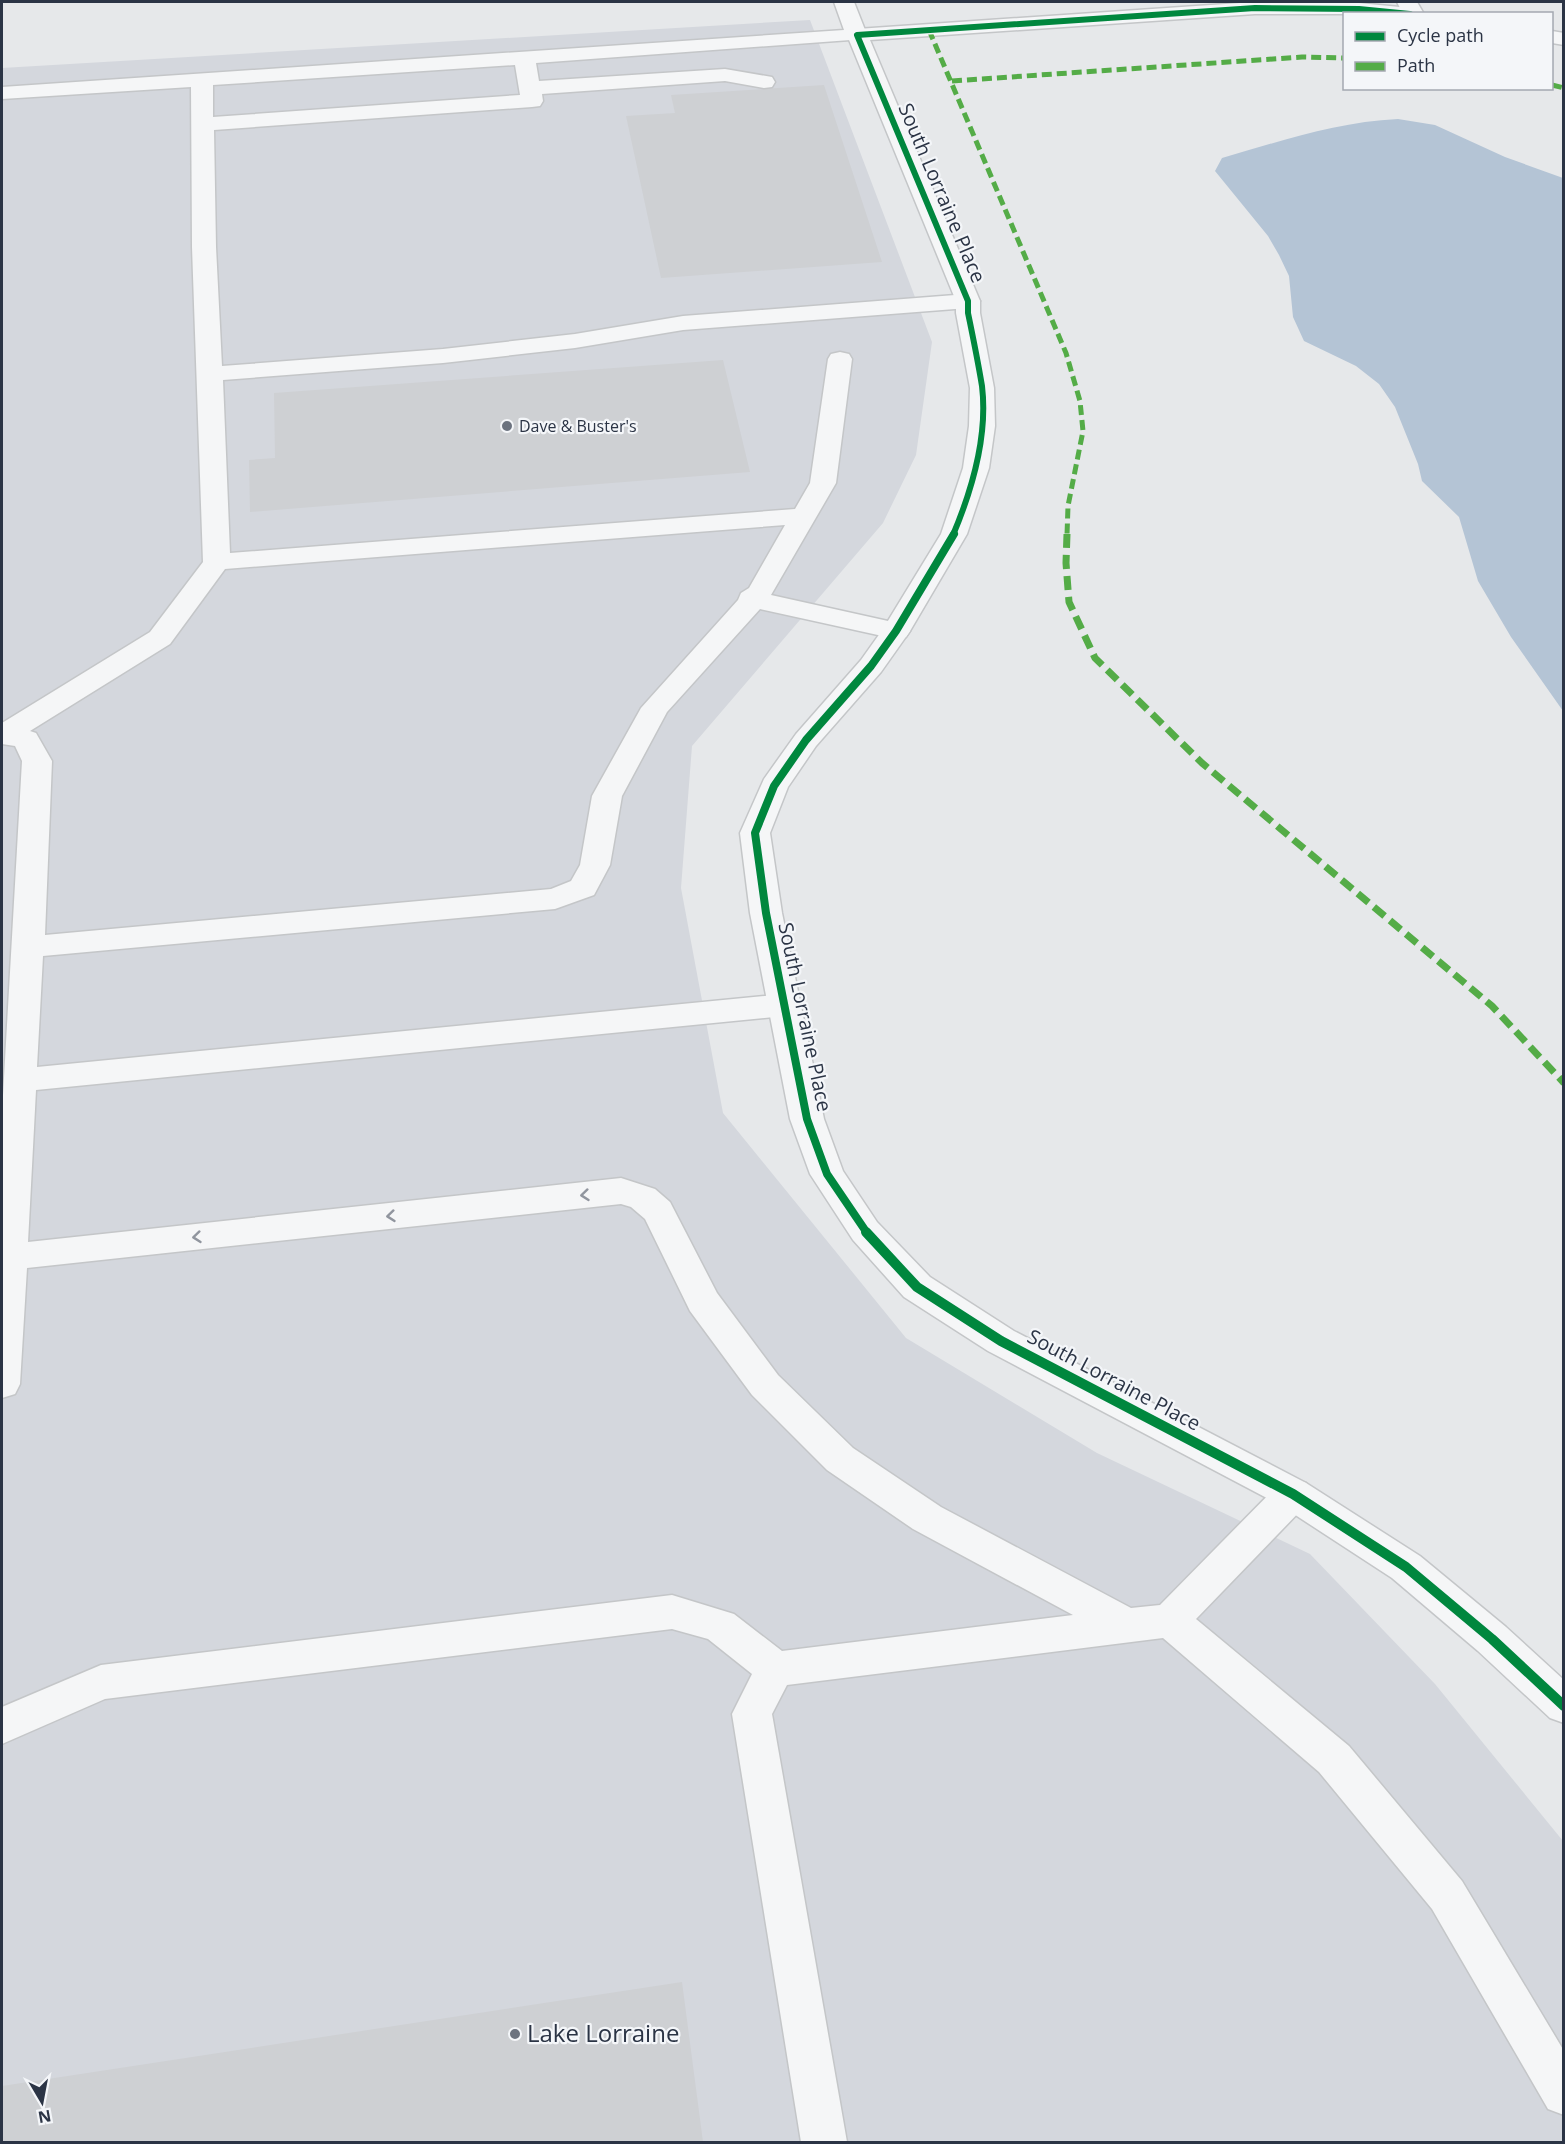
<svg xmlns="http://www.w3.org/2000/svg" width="1565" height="2144" font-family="'Open Sans',sans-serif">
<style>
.built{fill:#d4d7dd}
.water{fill:#b4c4d5}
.building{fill:#ced0d3}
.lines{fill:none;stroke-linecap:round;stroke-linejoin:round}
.service-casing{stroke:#c4c6c8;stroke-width:3}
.tertiary-casing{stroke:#c4c6c8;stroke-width:3}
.service{fill:#f5f6f7;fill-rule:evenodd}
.tertiary{fill:#f5f6f7;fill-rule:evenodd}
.quiet-far1{stroke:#54ac47;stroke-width:5;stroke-dasharray:10 5;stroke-linecap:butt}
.quiet{stroke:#54ac47;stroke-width:7;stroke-dasharray:14 7;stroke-linecap:butt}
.cycleway-far2-casing{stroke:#f4f6f9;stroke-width:9}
.cycleway-far1-casing{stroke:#f4f6f9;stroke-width:12}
.cycleway-casing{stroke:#f4f6f9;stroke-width:14}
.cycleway-far2{stroke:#00873e;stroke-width:6}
.cycleway-far1{stroke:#00873e;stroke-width:8}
.cycleway{stroke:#00873e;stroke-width:10}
.oneway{stroke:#90959e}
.poi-dot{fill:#6c737f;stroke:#f4f6f9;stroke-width:2}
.labels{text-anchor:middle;stroke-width:4.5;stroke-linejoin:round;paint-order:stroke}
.far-poi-label{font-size:16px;fill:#2b3445;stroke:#f4f6f9;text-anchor:start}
.street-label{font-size:20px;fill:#2b3445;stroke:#f4f6f9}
.near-poi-label{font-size:24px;fill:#2b3445;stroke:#f4f6f9;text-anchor:start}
</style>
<rect width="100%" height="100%" fill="#e6e8ea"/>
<!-- built -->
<polygon class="built" points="810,20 932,342 916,455 883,523 692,746 681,888 723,1113 906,1338 1097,1453 1310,1554 1435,1684 1563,1841 1563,2142 2,2142 2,68"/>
<!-- water -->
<path class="water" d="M1398 119 1435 125 1505 157 1563 178V711L1511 637 1478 581 1459 517 1422 481 1418 464 1395 407 1379 384 1356 366 1304 341 1293 317 1289 276 1279 255 1268 236 1215 171 1222 158C1281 141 1336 122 1398 119Z"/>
<!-- building -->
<g class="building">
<polygon points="824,85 882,262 661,278 626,116 675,113 671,95"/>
<polygon points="723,360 750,472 250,512 249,460 275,458 274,393"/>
<polygon points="682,1982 703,2142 2,2142 2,2086"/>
</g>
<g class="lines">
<defs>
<g id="service">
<path d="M834 2H854L867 35 864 39 536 63 539 81 725 69 772 77 775 82 772 87 764 88 725 81 542 94 543 101 540 106 532 107 214 130 216 247 222 366 443 349 575 334 683 316 968 294 976 296 980 301 976 306 968 308 683 330 575 348 443 363 223 380 230 553 795 509 810 483 828 359 831 354 840 352 849 354 852 359 836 483 771 595 906 625 910 631 906 637 896 639 760 609 667 712 622 796 610 865 594 895 555 909 43 956 37 1067 784 994 795 997 800 1005 795 1013 784 1016 36 1090 28 1242 621 1178 655 1189 670 1202 717 1293 778 1375 853 1448 941 1507 1131 1608 1160 1605 1280 1483 1293 1479 1306 1483 1312 1494 1306 1505 1196 1619 1349 1746 1462 1881 1564 2051V2115L1548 2109 1432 1909 1319 1772 1163 1638 787 1685 772 1714 847 2142H801L732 1714 752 1674 708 1639 672 1629 105 1699 2 1744V1707L101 1665 672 1595 734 1614 782 1651 1073 1615 913 1529 827 1470 752 1395 690 1311 645 1219 631 1207 621 1204 27 1268 20 1384 15 1394 2 1398V1113L22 761 15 746 2 744V723L150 632 203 562 192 247 191 87 2 99V87L844 30ZM515 65 520 95 213 117V85ZM785 525 749 588 741 593 738 600 641 708 592 796 580 865 571 881 551 889 45 935 52 761 36 733 30 731 170 644 225 569Z"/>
<polygon points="1397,2 1417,2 1424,14 1403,14"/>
</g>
<g id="tertiary">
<polygon points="1255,2 1359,3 1410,8 1417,10 1420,14 1255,14 870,40 980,301 980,313 994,388 995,426 989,468 967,534 910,631 881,672 816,746 788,787 770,833 782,913 824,1119 843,1171 877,1222 930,1277 1014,1331 1306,1483 1420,1556 1506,1627 1564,1680 1564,1723 1550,1718 1478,1651 1392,1578 1280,1505 988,1351 904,1297 853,1240 810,1174 790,1119 750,913 740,833 764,779 796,734 861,660 883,629 941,534 963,468 969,426 970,388 956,313 956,301 847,35 850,31 857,29"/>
<polygon points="1552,31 1564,33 1564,45 1552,43"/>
</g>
</defs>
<!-- service casing -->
<use href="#service" class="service-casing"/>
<!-- tertiary casing -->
<use href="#tertiary" class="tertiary-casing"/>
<!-- service -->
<use href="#service" class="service"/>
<!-- tertiary -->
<use href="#tertiary" class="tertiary"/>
<!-- quiet-far1 -->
<g class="quiet-far1">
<polyline points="929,30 1066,353 1080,401 1083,431 1068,506 1067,535"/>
<polyline points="952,81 1302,57 1344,58"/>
<polyline points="1552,85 1564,88"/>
</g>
<!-- quiet -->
<polyline class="quiet" points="1067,534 1066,563 1069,602 1095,658 1202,763 1492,1006 1564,1083"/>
<defs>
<path id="cycleway-far2" d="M953 535C972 490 988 436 982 386 978 362 973 337 968 313V301L857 35 1255 8 1359 9 1410 14"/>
<polyline id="cycleway-far1" points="867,1233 827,1174 807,1119 766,913 755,833 774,786 806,740 871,666 896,631 954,534"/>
<polyline id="cycleway" points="866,1232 917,1287 1001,1341 1293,1494 1406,1567 1492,1639 1564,1706"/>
</defs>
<!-- cycleway-far2 casing -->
<use href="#cycleway-far2" class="cycleway-far2-casing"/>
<!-- cycleway-far1 casing -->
<use href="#cycleway-far1" class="cycleway-far1-casing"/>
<!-- cycleway casing -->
<use href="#cycleway" class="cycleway-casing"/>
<!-- cycleway-far2 -->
<use href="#cycleway-far2" class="cycleway-far2"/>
<!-- cycleway-far1 -->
<use href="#cycleway-far1" class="cycleway-far1"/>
<!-- cycleway -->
<use href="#cycleway" class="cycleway"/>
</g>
<!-- one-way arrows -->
<defs><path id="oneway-chevron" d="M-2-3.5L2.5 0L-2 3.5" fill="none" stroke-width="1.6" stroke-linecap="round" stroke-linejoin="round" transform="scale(1.5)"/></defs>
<g class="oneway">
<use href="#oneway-chevron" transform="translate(585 1195) rotate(174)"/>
<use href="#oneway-chevron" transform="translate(391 1216) rotate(174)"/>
<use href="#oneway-chevron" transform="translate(197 1237) rotate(174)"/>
</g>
<!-- markers -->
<g class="poi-dot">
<circle cx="507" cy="426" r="6"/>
<circle cx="515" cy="2034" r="6"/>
</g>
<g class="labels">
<!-- far-poi labels -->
<g class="far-poi-label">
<text x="519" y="432">Dave &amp; Buster's</text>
</g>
<!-- street labels -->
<g class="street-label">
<text transform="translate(942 193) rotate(67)" y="7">South Lorraine Place</text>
<text transform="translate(805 1017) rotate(78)" y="7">South Lorraine Place</text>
<text transform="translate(1114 1380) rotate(28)" y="7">South Lorraine Place</text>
</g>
<!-- near-poi labels -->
<g class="near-poi-label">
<text x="527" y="2042">Lake Lorraine</text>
</g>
</g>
<!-- border -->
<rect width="1565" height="2144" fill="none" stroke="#2b3445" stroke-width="6"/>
<!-- legend -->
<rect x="1343" y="12" width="210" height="78" fill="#f4f6f9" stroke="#a4a8b1" stroke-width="1.5"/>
<rect x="1355" y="32" width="30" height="9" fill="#00873e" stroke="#a4a8b1" stroke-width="1.5"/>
<text x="1397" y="42" font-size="18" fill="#2b3445">Cycle path</text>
<rect x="1355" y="62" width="30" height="9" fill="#54ac47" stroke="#a4a8b1" stroke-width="1.5"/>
<text x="1397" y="72" font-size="18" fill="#2b3445">Path</text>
<!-- north arrow -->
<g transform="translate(42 2102) rotate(170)" stroke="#f4f6f9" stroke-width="4.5" paint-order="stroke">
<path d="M0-4.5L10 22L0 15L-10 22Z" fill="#2b3445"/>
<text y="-9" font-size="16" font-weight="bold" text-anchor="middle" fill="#2b3445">N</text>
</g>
</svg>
